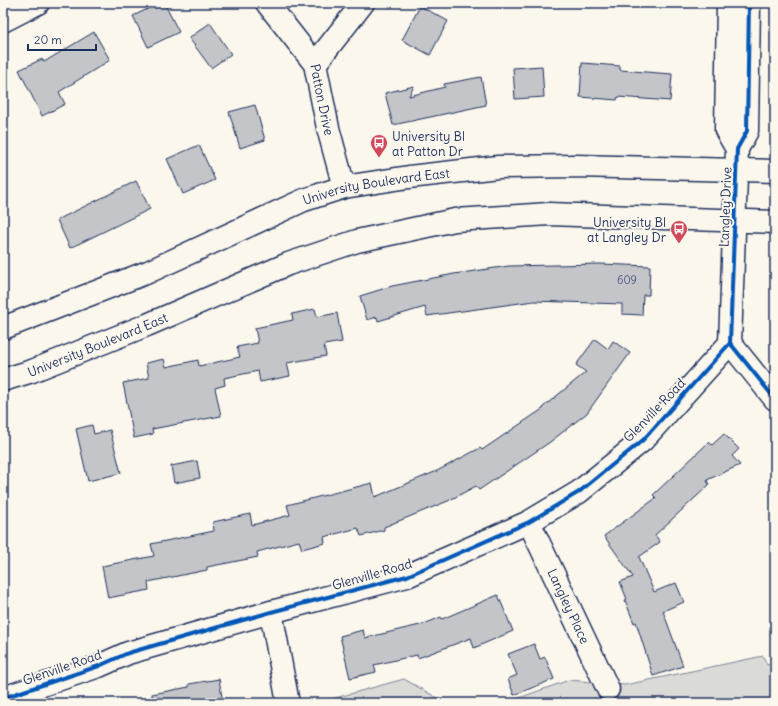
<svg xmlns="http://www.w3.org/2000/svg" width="778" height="706" font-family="Delius,sans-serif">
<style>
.green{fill:#dadad7;stroke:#7a849a}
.building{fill:#c3c5c9;stroke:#1b2f5e}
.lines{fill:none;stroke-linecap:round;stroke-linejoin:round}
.minor-casing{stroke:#1b2f5e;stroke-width:25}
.major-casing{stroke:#1b2f5e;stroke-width:25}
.minor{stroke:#fbf7ec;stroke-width:22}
.major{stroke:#fbf7ec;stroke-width:22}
.cycleway-casing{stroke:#fbf7ec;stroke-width:6}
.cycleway{stroke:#0057b8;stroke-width:4}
.labels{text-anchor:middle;stroke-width:4;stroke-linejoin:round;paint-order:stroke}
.number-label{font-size:11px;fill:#455479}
.street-label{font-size:13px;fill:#1b2f5e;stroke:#fbf7ec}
.poi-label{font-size:13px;fill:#1b2f5e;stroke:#fbf7ec;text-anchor:start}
</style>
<rect width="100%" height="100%" fill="#fbf7ec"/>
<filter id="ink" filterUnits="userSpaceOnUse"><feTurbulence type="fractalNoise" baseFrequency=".025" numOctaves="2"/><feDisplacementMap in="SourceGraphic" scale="8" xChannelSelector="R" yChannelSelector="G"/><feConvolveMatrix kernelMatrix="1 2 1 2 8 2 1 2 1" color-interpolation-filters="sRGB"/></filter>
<g filter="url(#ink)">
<!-- green -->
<g class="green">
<polygon points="763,656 767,665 775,662 775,703 505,703 569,680 625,685"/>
<polygon points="404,679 446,703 317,703"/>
</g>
<!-- building -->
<g class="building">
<polygon points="160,3 164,3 179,32 148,47 133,16"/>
<polygon points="420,6 448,21 430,55 402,40"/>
<polygon points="210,23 231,54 211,68 189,38"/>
<polygon points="94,32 110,60 59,92 65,104 42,116 19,70 42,59 44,62"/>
<polygon points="582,63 620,66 620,70 672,74 670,101 618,97 617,100 580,97"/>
<polygon points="542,66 544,97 515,99 513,68"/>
<polygon points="481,77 486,105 393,125 385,93 414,86 409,96 445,87 444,84"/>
<polygon points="255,105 265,140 240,148 229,112"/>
<polygon points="199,145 215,180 183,194 167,159"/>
<polygon points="136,181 150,209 70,248 57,220"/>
<polygon points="600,264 650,266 649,295 643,295 642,315 622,314 622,304 534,301 427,316 425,307 378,321 377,317 367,320 360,296 392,286 454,274 509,266"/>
<polygon points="315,309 317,317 337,313 342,342 324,345 326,356 287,363 290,376 260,382 258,371 224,378 225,385 215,388 221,416 152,429 153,434 134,438 123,383 149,378 146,363 164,359 166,367 198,360 199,366 240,357 237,347 258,343 255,328 293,320 292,314"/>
<polygon points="595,339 608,349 613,341 630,353 587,413 550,442 479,490 476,486 448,501 384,527 384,530 361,536 358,528 324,537 325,543 302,549 299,541 257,552 258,557 207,567 207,570 148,582 149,590 108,598 102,566 154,556 151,544 214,531 213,522 250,514 252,525 290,515 287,505 372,483 375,497 437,471 480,448 482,450 544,408 543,407 586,372 576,365"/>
<polygon points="92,425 94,434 110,430 121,473 88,481 76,429"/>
<polygon points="724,434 739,449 732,456 740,465 707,480 709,485 655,535 660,542 639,557 654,592 676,583 684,602 663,611 683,666 653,676 636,622 634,623 625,600 627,599 620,582 633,577 604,536 656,498 653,495 709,442 712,445"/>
<polygon points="197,461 200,478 174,483 171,466"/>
<polygon points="498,595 513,631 474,648 471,638 418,658 417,655 374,665 376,672 350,678 340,636 363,630 365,638 424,624 441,617 442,619"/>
<polygon points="534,644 540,659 545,657 554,679 514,695 508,679 517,675 508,654"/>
<polygon points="219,679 223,703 152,703 152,694 189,687 189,684"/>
</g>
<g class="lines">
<defs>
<g id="minor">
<path id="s1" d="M267 3 315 64 328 128 344 187"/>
<polyline points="728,3 726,130 737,149"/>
<polyline points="749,3 747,131 737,149 730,343 775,399"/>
<polyline points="3,21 38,3"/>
<polyline points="315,64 363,3"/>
<path id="s2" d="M529 522 608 689"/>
<polyline points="271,612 288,703"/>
<polyline points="3,698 99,666 128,653 271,612 407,576 529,522 579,492 643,440 730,343"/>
</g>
<g id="major">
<path id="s3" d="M3 328 148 272 304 200 344 187 409 177 498 167 576 166 775 171"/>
<path id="s4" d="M3 380 32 371 147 325 288 264 357 241 455 220 549 214 775 222"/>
</g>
</defs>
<!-- minor casing -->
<use href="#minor" class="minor-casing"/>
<!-- major casing -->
<use href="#major" class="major-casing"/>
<!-- minor -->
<use href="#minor" class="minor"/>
<!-- major -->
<use href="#major" class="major"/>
<defs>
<g id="cycleway">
<polyline points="749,3 747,131 737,149 730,343 775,399"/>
<polyline points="3,698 99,666 128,653 271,612 407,576 529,522 579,492 643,440 730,343"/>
</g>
</defs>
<!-- cycleway casing -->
<use href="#cycleway" class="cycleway-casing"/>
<!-- cycleway -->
<use href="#cycleway" class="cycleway"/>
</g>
</g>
<!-- icons -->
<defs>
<symbol id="bus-pin" viewBox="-11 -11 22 30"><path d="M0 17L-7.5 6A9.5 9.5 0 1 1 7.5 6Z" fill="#d1495b" stroke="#fbf7ec"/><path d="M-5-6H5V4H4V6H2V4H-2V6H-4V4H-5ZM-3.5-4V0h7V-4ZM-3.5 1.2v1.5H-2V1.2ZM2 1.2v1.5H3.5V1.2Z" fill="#fff"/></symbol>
</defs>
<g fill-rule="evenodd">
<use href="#bus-pin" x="369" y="133" width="20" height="27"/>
<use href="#bus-pin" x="669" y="219" width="20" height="27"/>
</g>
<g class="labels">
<!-- number labels -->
<g class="number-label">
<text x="627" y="284">609</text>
</g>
<!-- street labels -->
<g class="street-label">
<text dy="5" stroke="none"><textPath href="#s1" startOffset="114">Patton Drive</textPath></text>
<text dy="5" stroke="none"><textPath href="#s3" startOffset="401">University Boulevard East</textPath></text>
<text transform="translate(725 207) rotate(-88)" y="5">Langley Drive</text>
<text dy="5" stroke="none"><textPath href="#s4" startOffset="101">University Boulevard East</textPath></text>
<text transform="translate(654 410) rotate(-46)" y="5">Glenville Road</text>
<text transform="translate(372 574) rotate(-16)" y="5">Glenville Road</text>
<text dy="5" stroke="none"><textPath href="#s2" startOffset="93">Langley Place</textPath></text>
<text transform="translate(62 667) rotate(-19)" y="5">Glenville Road</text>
</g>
<!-- poi labels -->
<g class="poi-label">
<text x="392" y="141">University Bl<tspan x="392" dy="15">at Patton Dr</tspan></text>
<text x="666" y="227" text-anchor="end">University Bl<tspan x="666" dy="15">at Langley Dr</tspan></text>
</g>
</g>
<!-- margin -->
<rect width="778" height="706" fill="none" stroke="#fbf7ec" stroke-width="16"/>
<rect x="8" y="8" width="762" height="690" fill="none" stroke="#1b2f5e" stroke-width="1.5" filter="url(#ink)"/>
<!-- scale -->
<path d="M28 44v6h68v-6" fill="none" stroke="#1b2f5e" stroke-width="2"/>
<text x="34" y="44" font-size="12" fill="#1b2f5e" stroke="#fbf7ec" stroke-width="3" paint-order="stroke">20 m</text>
</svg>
